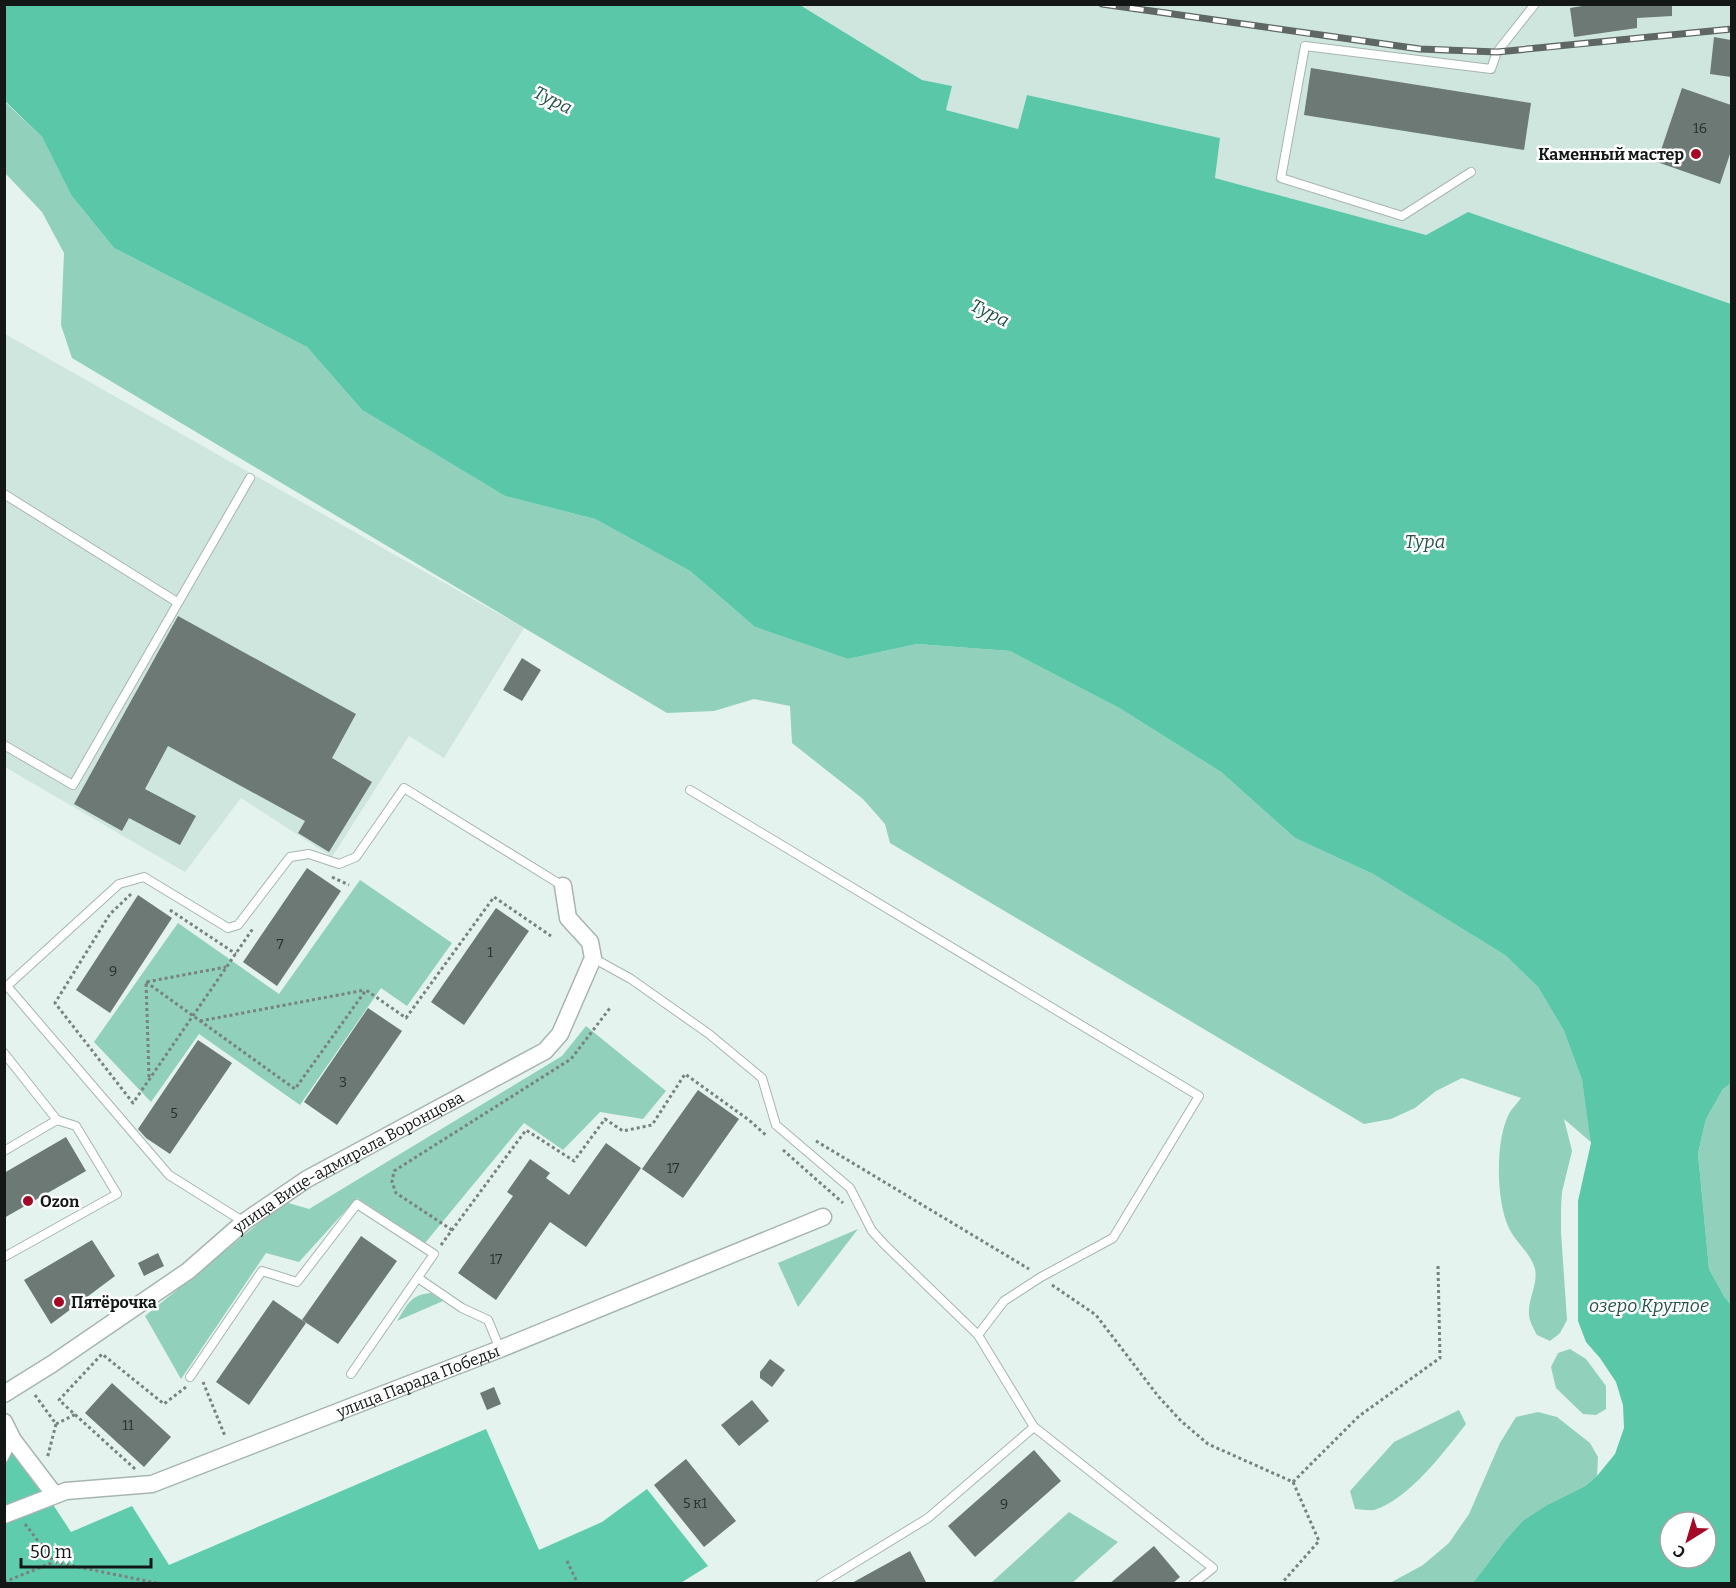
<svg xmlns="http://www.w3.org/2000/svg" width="1736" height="1588" font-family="Bitter,serif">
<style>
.built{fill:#cfe6de}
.green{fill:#91d0bb}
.forest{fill:#5fccad}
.water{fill:#59c7a8;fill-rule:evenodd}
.building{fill:#6c7974}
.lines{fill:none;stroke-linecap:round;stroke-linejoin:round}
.lane-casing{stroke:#a7b5b0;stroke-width:10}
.street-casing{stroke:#a7b5b0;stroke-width:19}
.path{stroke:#78827e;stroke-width:3;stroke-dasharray:3 3;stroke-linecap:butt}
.lane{stroke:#fff;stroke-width:8}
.street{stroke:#fff;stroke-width:16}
.rail-casing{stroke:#5e6763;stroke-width:7}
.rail{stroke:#fff;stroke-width:4.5;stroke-dasharray:14;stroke-linecap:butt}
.poi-dot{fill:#a40825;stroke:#fff;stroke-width:2}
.labels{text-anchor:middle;stroke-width:5;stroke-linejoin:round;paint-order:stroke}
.number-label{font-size:14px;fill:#29302e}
.poi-label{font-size:16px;font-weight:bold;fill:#131816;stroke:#fff;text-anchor:start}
.street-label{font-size:16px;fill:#131816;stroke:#fff}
.water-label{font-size:18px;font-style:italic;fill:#245345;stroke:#fff}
</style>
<rect width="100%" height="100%" fill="#e4f3ed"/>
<!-- built -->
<g class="built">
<polygon points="800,5 1731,5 1731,304 1468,212 1426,235 1215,178 1220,138 1027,95 1018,129 946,110 951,86 922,80"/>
<polygon points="5,334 524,628 444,758 409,736 332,857 241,798 185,872 5,767"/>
</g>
<!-- green -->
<g class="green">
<path d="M4 101 42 137 71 195 114 248 307 347 362 410 505 496 595 519 690 571 755 627 848 659 917 644 1010 651 1121 709 1221 772 1295 838 1373 874 1505 955 1538 987 1564 1031 1582 1080 1592 1143 1564 1119 1572 1151 1562 1192 1561 1207V1232L1567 1320 1560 1333 1550 1341 1537 1335C1534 1329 1529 1321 1529 1314 1528 1298 1538 1285 1535 1269 1531 1253 1514 1241 1508 1226 1496 1199 1495 1138 1510 1112 1513 1107 1518 1103 1521 1098L1462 1078 1436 1091 1415 1108 1391 1119 1364 1124 890 843 885 824 863 799 792 743 790 706 754 699 714 711 667 713 72 358 61 325 64 253 42 212 5 173Z"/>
<polygon points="360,880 452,943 407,1006 381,988 300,1105 199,1034 151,1102 94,1042 178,923 279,994"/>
<polygon points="586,1026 666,1091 643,1119 600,1112 563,1150 524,1123 425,1243 357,1198 299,1262 266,1253 181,1379 145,1316 285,1202 309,1209 562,1056"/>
<polygon points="1731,1082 1731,1305 1724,1296 1709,1269 1698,1153 1706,1119 1723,1089"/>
<polygon points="858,1229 798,1307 778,1263"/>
<path d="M431 1293 443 1301 397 1321C408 1304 410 1295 431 1293Z"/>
<polygon points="1570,1349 1586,1359 1606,1386 1606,1409 1596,1415 1583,1414 1556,1388 1551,1367 1558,1353"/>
<path d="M1459 1410 1466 1424C1444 1452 1408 1500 1374 1510 1369 1511 1361 1509 1355 1509L1350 1491 1394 1442Z"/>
<polygon points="1538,1412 1557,1417 1590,1443 1598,1457 1597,1476 1585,1486 1549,1504 1504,1542 1473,1583 1388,1584 1423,1565 1449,1543 1469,1514 1500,1443 1516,1417"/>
<polygon points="1069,1512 1118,1542 1072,1583 991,1583"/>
</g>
<!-- forest -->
<polygon class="forest" points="486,1429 539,1550 602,1522 647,1489 708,1566 679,1584 5,1583 4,1430 71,1532 132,1506 169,1565"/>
<!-- water -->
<path class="water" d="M4 5H800L922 80 952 86 946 110 1018 129 1027 95 1220 138 1215 178 1426 235 1468 212 1731 304 1732 1082 1723 1089 1706 1119 1698 1153 1709 1269 1724 1296 1731 1305V1583H1473L1504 1542 1523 1521 1549 1504 1585 1486 1597 1476 1615 1454 1624 1428 1623 1405 1616 1382 1600 1358 1586 1342 1578 1321V1201L1591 1143 1582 1080 1564 1031 1538 987 1505 955 1373 874 1295 838 1221 772 1121 709 1010 651 917 644 848 659 755 627 690 571 595 519 505 496 362 410 307 347 114 248 71 195 42 137 5 101ZM1670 1522H1706V1558H1670Z"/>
<!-- building -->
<g class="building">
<polygon points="1595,4 1672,4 1672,16 1637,18 1637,28 1574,37 1570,8"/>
<polygon points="1714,37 1731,40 1731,77 1710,74"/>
<polygon points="1311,68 1531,103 1524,150 1304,115"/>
<polygon points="1682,88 1731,105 1731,151 1720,184 1657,162"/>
<polygon points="178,616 356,714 332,758 372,782 329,852 298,833 305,821 168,746 145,789 196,816 180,845 129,818 122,831 74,804"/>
<polygon points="522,658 541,670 522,701 503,690"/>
<polygon points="307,868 341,891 277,986 243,962"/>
<polygon points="138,895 172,918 110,1013 76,990"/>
<polygon points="496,908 529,931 464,1025 431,1002"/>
<polygon points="368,1008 402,1031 337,1125 304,1102"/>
<polygon points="198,1040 232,1063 170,1154 146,1138 138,1129"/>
<polygon points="698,1090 739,1119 683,1198 642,1169"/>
<polygon points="66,1137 86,1171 4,1218 4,1173"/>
<polygon points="606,1143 641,1168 586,1247 550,1222 496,1300 458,1273 513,1196 507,1192 530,1159 550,1173 546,1178 569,1195"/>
<polygon points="361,1236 397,1261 338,1344 302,1320"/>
<polygon points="92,1240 115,1276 51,1324 24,1280"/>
<polygon points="158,1253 164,1266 144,1276 138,1263"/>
<polygon points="273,1300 306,1323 249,1405 216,1382"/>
<polygon points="770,1359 785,1370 772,1387 760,1378 760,1372"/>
<polygon points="112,1383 171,1437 144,1467 85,1413"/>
<polygon points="494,1387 501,1404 487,1410 480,1393"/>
<polygon points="752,1400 769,1421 739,1446 721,1425"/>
<polygon points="1034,1450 1061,1481 975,1557 948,1526"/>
<polygon points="686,1459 736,1521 704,1547 654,1485"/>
<polygon points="1154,1546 1180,1577 1172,1584 1109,1584"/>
<polygon points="910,1551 927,1584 850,1584"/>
</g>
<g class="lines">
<defs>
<g id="lane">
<polyline points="1471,172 1402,216 1281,178 1305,46 1491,69 1497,52 1535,4"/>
<polyline points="4,494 177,602"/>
<polyline points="4,745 73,785 250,478"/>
<polyline points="690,790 1199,1096 1113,1238 1041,1277 1004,1301 978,1335"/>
<polyline points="593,958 631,979 709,1034 762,1078 776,1125 850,1188 872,1231 885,1245 978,1335 1034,1427 1213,1568 1193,1584"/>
<polyline points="4,1053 57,1120"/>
<polyline points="4,1151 57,1120 76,1126 117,1194 4,1257"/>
<polyline points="244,1222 169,1175 7,986 119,884 144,877 228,928 238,925 290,857 309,854 339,864 356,857 404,788 563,886"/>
<polyline points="418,1278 462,1308 488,1320 500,1349"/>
<polyline points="190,1377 262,1271 297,1282 357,1204 434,1254 351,1374"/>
<polyline points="4,1458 13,1440"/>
<polyline points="820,1584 928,1518 1034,1427"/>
</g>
<g id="street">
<path id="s1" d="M4 1394 52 1364 188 1271 244 1222 307 1179 545 1051 560 1034 593 958 590 942 568 918 563 886"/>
<polyline points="4,1422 13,1440 54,1494"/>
<path id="s2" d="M4 1515 66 1491 152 1484 500 1349 823 1217"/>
</g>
</defs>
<!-- lane casing -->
<use href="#lane" class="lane-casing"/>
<!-- street casing -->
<use href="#street" class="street-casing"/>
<!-- path -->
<g class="path">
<polyline points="332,877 349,885"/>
<polyline points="131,894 110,914 55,1003 133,1103 254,927"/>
<polyline points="170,910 236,954"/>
<polyline points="146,982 295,1089 366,990 406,1018 494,897 551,936"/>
<polyline points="200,1021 365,990"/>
<polyline points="149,1077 146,982 226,967"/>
<polyline points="816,1141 1029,1269"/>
<polyline points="783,1150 843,1203"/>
<polyline points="452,1230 396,1193 392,1182 394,1171 571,1059 610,1008"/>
<polyline points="441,1245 526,1130 574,1161 605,1119 623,1131 652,1125 685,1074 749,1120 767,1136"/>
<polyline points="1052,1285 1096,1315 1158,1396 1181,1421 1208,1444 1293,1482 1319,1541 1281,1584"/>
<polyline points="203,1382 225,1436"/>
<polyline points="35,1395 56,1424 47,1459"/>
<polyline points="56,1424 76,1414"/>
<polyline points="135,1469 59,1400 102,1354 164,1404 186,1387"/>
<polyline points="1293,1482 1359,1416 1440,1358 1438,1266"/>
<polyline points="25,1524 54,1562 161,1584"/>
<polyline points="567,1561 578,1584"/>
<polyline points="4,1582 54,1562"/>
</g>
<!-- lane -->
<use href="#lane" class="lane"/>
<!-- street -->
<use href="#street" class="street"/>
<defs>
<polyline id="rail" points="1102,4 1420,49 1497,52 1732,29"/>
</defs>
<!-- rail casing -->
<use href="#rail" class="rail-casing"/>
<!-- rail -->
<use href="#rail" class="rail"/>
</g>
<!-- markers -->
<g class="poi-dot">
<circle cx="1696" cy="154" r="6"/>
<circle cx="28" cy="1201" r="6"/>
<circle cx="59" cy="1302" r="6"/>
</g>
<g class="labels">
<!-- number labels -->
<g class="number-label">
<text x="1700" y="133">16</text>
<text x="280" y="949">7</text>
<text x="490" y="957">1</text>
<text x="113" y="976">9</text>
<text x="343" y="1087">3</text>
<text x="174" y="1118">5</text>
<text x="673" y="1173">17</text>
<text x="496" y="1264">17</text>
<text x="128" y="1430">11</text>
<text x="695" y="1508">5 к1</text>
<text x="1004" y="1509">9</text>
</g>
<!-- poi labels -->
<g class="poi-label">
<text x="1684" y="160" text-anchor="end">Каменный мастер</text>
<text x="40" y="1207">Ozon</text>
<text x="71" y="1308">Пятёрочка</text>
</g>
<!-- street labels -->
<g class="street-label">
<text dy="6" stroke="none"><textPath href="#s1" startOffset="416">улица Вице-адмирала Воронцова</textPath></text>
<text dy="6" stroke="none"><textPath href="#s2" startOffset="438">улица Парада Победы</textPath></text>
</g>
<!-- water labels -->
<g class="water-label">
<text transform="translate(553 100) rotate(26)" y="6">Тура</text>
<text transform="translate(990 313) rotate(26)" y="6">Тура</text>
<text x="1425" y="548">Тура</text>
<text x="1649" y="1312">озеро Круглое</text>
</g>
</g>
<!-- border -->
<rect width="1736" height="1588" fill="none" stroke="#131816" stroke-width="12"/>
<!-- north arrow -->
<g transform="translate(1688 1540) rotate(217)"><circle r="28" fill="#ffffff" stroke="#a1a3a2" stroke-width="1.5"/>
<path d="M0-4.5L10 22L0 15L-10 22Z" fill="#a40825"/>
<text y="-9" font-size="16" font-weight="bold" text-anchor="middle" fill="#131816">С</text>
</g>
<!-- scale -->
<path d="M21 1558v9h130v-9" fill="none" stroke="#131816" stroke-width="3"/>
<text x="30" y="1558" font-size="18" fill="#131816" stroke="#ffffff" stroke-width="4.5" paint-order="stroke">50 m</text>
</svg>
